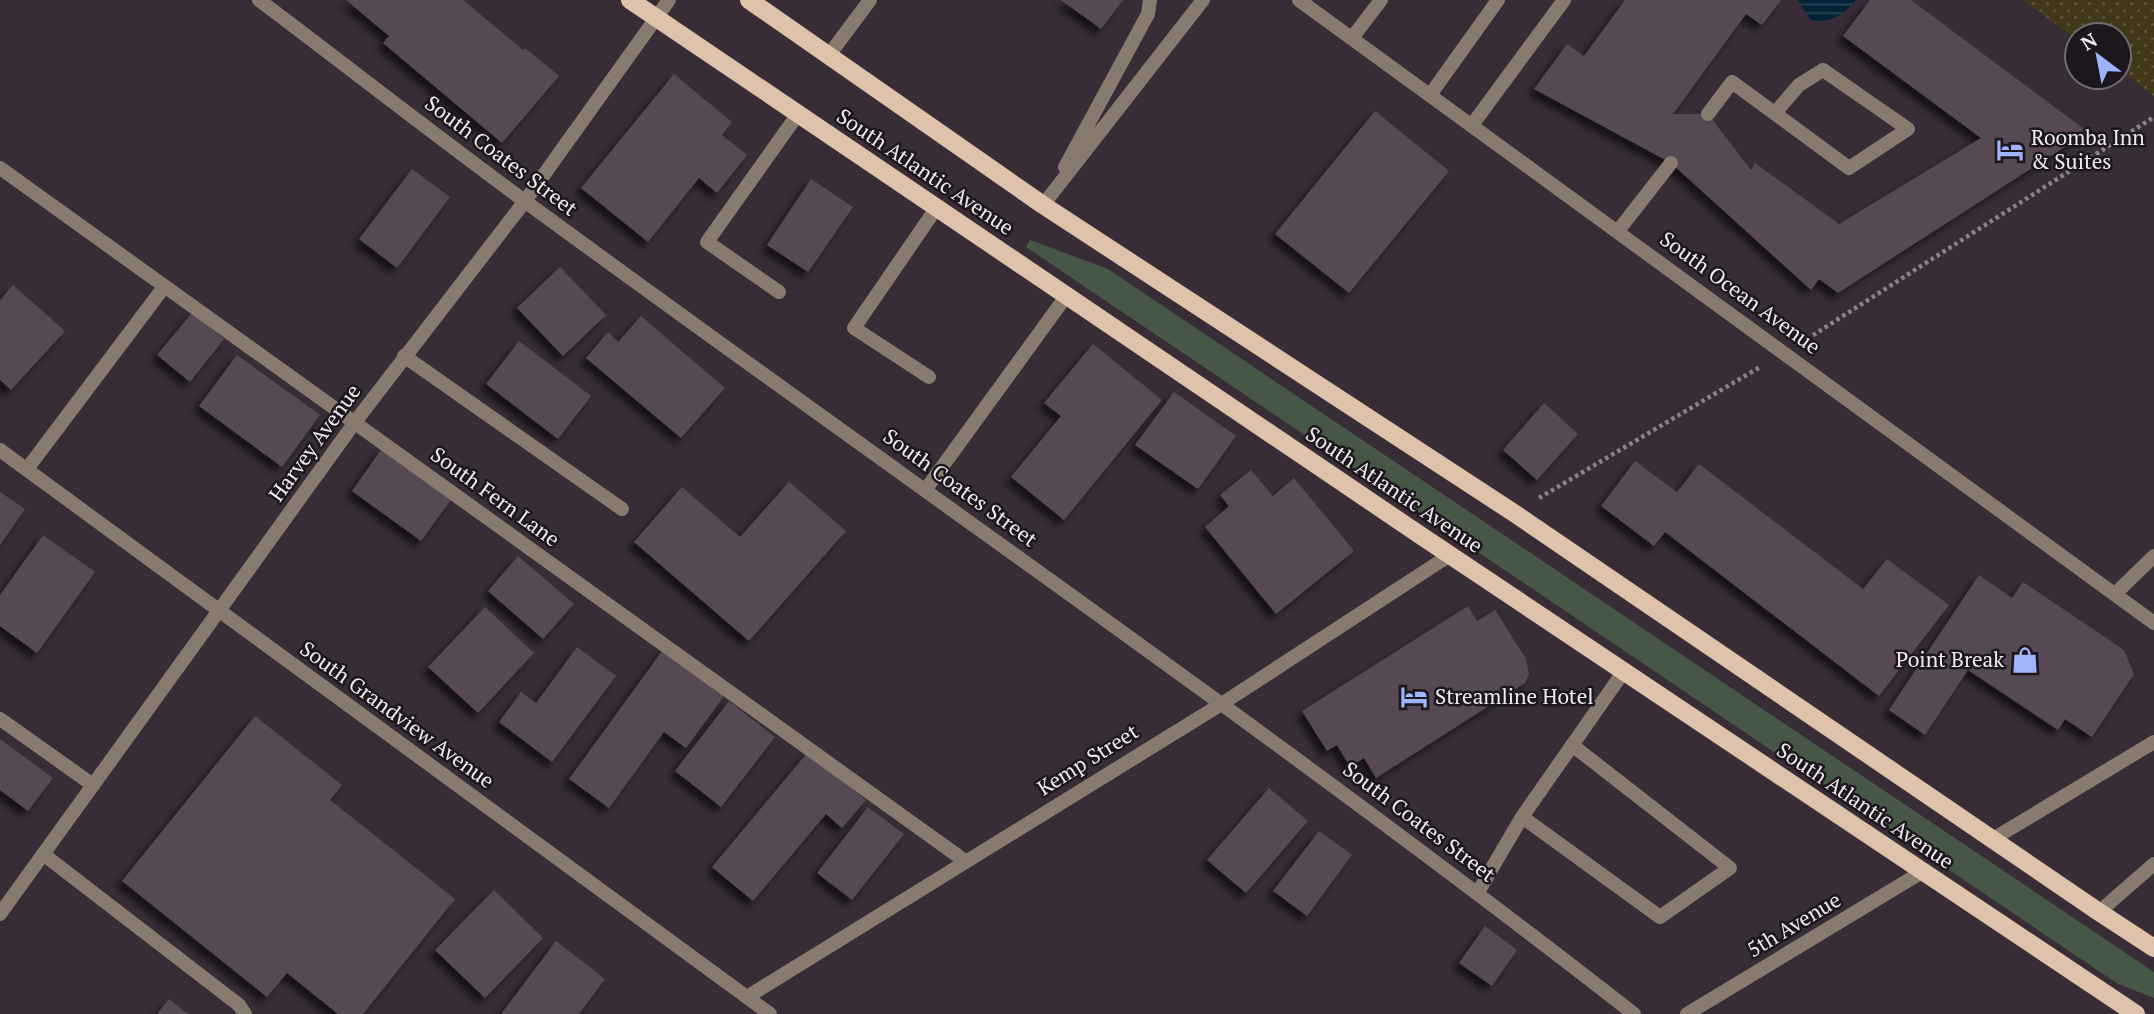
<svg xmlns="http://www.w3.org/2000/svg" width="2154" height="1014" font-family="'PT Serif',serif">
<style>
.green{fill:#475746}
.sand{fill:url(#sand-dots)}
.water{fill:url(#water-rules)}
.building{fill:#574953;filter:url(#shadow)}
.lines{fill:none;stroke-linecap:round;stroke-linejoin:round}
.path{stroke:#8c828b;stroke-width:4.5;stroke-dasharray:3.5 3.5;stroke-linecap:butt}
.service{stroke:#877a6e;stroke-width:14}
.minor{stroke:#877a6e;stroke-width:14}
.primary{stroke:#dec3aa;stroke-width:18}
.labels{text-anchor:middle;stroke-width:5;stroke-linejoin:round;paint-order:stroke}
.poi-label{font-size:21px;fill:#f1e9f0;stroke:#1c171c;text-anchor:start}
.street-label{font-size:21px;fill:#f1e9f0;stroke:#1c171c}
</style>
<defs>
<pattern id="sand-dots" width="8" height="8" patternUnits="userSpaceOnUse" patternTransform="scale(1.75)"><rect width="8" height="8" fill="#403818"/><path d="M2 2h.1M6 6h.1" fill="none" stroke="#5c553a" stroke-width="1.8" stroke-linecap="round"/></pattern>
<pattern id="water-rules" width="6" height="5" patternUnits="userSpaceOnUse" patternTransform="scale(1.75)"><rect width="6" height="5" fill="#002436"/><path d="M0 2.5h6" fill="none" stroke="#264453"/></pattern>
<filter id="shadow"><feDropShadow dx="-6" dy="6" stdDeviation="3.5" flood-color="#0009"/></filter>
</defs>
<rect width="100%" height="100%" fill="#382c37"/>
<!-- green -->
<polygon class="green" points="1030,240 1108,269 2154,972 2154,998 2118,984 1026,247"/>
<!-- sand -->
<polygon class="sand" points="2022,0 2154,0 2154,96 2119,70 2119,35 2077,35 2077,40"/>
<!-- water -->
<path class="water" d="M1798 0H1856C1841 17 1835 20 1812 22Z"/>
<!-- building -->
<g class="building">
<polygon points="346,0 463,0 523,50 525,48 559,76 502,143 383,43 389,36"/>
<polygon points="1061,0 1123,0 1101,29"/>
<polygon points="1625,0 1781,0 1762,25 1746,14 1673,114 1708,114 1751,170 1755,163 1839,224 1981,138 1843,36 1870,0 1911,0 2088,132 1838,293 1819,279 1811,290 1671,163 1534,89 1567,44 1584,56"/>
<polygon points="674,74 732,122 722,135 747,155 717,193 699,178 648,242 581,188"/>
<polygon points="1375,111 1449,171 1349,293 1275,234"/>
<polygon points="412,169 450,197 397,268 359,239"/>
<polygon points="811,179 853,207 808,272 767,245"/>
<polygon points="560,267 606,315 563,356 517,308"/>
<polygon points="13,285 65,331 11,390 0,380 0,300"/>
<polygon points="192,313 224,339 190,382 157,355"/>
<polygon points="641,316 725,388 681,438 586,358 608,332 618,342"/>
<polygon points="519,341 591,396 558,439 486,384"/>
<polygon points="1093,344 1162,400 1064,520 1011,477 1061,416 1044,403"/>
<polygon points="237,355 320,415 282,467 199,406"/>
<polygon points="1174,392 1236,436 1198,489 1135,445"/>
<polygon points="1544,403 1578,434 1537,480 1503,450"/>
<polygon points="383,447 453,497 421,541 352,491"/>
<polygon points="1635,461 1677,492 1699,464 1863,589 1887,559 1949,605 1879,696 1665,532 1654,546 1601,506"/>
<polygon points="1251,470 1273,496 1294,478 1354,551 1276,614 1205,527 1229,506 1220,495"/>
<polygon points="789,482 846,531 749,641 634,542 682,487 740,537"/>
<polygon points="0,492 25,509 0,545"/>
<polygon points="43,535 95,572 37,653 0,626 0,595"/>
<polygon points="518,556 574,604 543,639 488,591"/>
<polygon points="1979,575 2012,598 2023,582 2124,650 2134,674 2092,737 2065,719 2058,730 1968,670 1925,735 1889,710"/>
<polygon points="1468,606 1477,621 1495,610 1526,659 1529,674 1525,683 1376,778 1364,758 1350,767 1337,745 1327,751 1302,711"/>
<polygon points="485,607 534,653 478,713 428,667"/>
<polygon points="577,647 616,676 552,762 499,722 521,692 536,703"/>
<polygon points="665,647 727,692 686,748 664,732 609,808 569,779"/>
<polygon points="729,701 775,737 721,807 675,771"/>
<polygon points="255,716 342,785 330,800 455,899 363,1014 338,1014 287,973 267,997 122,881"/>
<polygon points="0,739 53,778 28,811 0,790"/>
<polygon points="808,752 866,800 842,828 826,814 753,901 712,867"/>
<polygon points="1269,788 1308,821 1246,893 1207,860"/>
<polygon points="868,807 904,834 852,900 817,873"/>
<polygon points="1319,831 1352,855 1307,916 1273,891"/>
<polygon points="494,890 543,938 485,998 435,950"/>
<polygon points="1485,926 1517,950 1492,986 1459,963"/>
<polygon points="556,941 605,979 579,1014 501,1014"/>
<polygon points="169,999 188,1014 157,1014"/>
</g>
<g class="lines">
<!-- path -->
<g class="path">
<polyline points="1807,339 2154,117"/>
<polyline points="1539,498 1760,367"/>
</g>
<!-- service -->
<g class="service">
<polyline points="1352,38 1381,0"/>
<polyline points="829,55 870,0"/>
<polyline points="1430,95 1498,0"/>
<polyline points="1708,114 1732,82 1849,168 1908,129 1823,70 1799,85 1775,113"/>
<polyline points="1472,125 1564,0"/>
<polyline points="1065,167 1148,14 1150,0"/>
<polyline points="1043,205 1203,0"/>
<polyline points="1618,231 1671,163"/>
<polyline points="779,292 707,242 798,114"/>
<polyline points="404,356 622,509"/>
<polyline points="929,377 854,328 937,207"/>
<polyline points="27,469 164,287"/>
<polyline points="926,489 1067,295"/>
<polyline points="2115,594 2154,556"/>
<polyline points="1522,817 1660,917 1730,868 1572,745"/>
<polyline points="43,854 239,1005 245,1014"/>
<polyline points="1478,892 1522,817 1624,671"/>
<polyline points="2099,912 2154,864"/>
</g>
<!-- minor -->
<g class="minor">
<path d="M259 0C348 67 436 136 526 202 895 473 1273 732 1634 1014"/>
<polyline points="1299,0 2154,623"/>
<polyline points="0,168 965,861"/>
<polyline points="0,450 770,1014"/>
<polyline points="0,719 93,785"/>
<polyline points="1993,839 2154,742"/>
<polyline points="0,914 355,422 525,201 669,0"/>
<polyline points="747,997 1223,703 1450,555"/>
<polyline points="1687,1014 1922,872"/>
</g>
<!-- primary -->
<g class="primary">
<polyline points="630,0 1420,535 2136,1014"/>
<polyline points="749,0 1043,205 1514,513 2099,912 2154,948"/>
</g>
</g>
<!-- icons -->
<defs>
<symbol id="hotel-bare" viewBox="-9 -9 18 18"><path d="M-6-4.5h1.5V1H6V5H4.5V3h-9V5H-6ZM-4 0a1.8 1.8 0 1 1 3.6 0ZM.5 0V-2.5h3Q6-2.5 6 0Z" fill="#a0b3fd" stroke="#1c171c" stroke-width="2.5" paint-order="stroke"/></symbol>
<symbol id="shop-bare" viewBox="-9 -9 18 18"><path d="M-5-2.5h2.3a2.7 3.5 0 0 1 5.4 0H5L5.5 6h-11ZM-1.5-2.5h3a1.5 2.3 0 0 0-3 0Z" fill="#a0b3fd" stroke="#1c171c" stroke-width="2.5" paint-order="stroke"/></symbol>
</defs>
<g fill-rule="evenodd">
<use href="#hotel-bare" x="1991" y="131" width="38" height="38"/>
<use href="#shop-bare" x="2006" y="641" width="38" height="38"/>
<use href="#hotel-bare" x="1395" y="678" width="38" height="38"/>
</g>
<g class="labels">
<!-- poi labels -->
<g class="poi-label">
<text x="2031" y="145">Roomba Inn<tspan x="2031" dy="24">&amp; Suites</tspan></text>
<text x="2004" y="667" text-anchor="end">Point Break</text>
<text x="1435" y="704">Streamline Hotel</text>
</g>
<!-- street labels -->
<g class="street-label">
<text transform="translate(501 156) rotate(37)" y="7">South Coates Street</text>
<text transform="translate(925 172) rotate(34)" y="7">South Atlantic Avenue</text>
<text transform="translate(1740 293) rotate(36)" y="7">South Ocean Avenue</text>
<text transform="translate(315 443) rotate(-54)" y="7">Harvey Avenue</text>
<text transform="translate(960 488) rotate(36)" y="7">South Coates Street</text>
<text transform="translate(1394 490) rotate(34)" y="7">South Atlantic Avenue</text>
<text transform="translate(495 497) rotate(36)" y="7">South Fern Lane</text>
<text transform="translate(397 715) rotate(36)" y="7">South Grandview Avenue</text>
<text transform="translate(1088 760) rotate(-32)" y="7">Kemp Street</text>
<text transform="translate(1865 806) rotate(34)" y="7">South Atlantic Avenue</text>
<text transform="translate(1419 822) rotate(37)" y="7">South Coates Street</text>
<text transform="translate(1794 925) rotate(-31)" y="7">5th Avenue</text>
</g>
</g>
<!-- north arrow -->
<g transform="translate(2098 56) rotate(328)"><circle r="33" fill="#1c171c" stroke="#716b71" stroke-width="2"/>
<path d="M0-5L12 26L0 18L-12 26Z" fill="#a0b3fd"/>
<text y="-10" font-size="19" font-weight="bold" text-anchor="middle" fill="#f1e9f0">N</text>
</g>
</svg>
